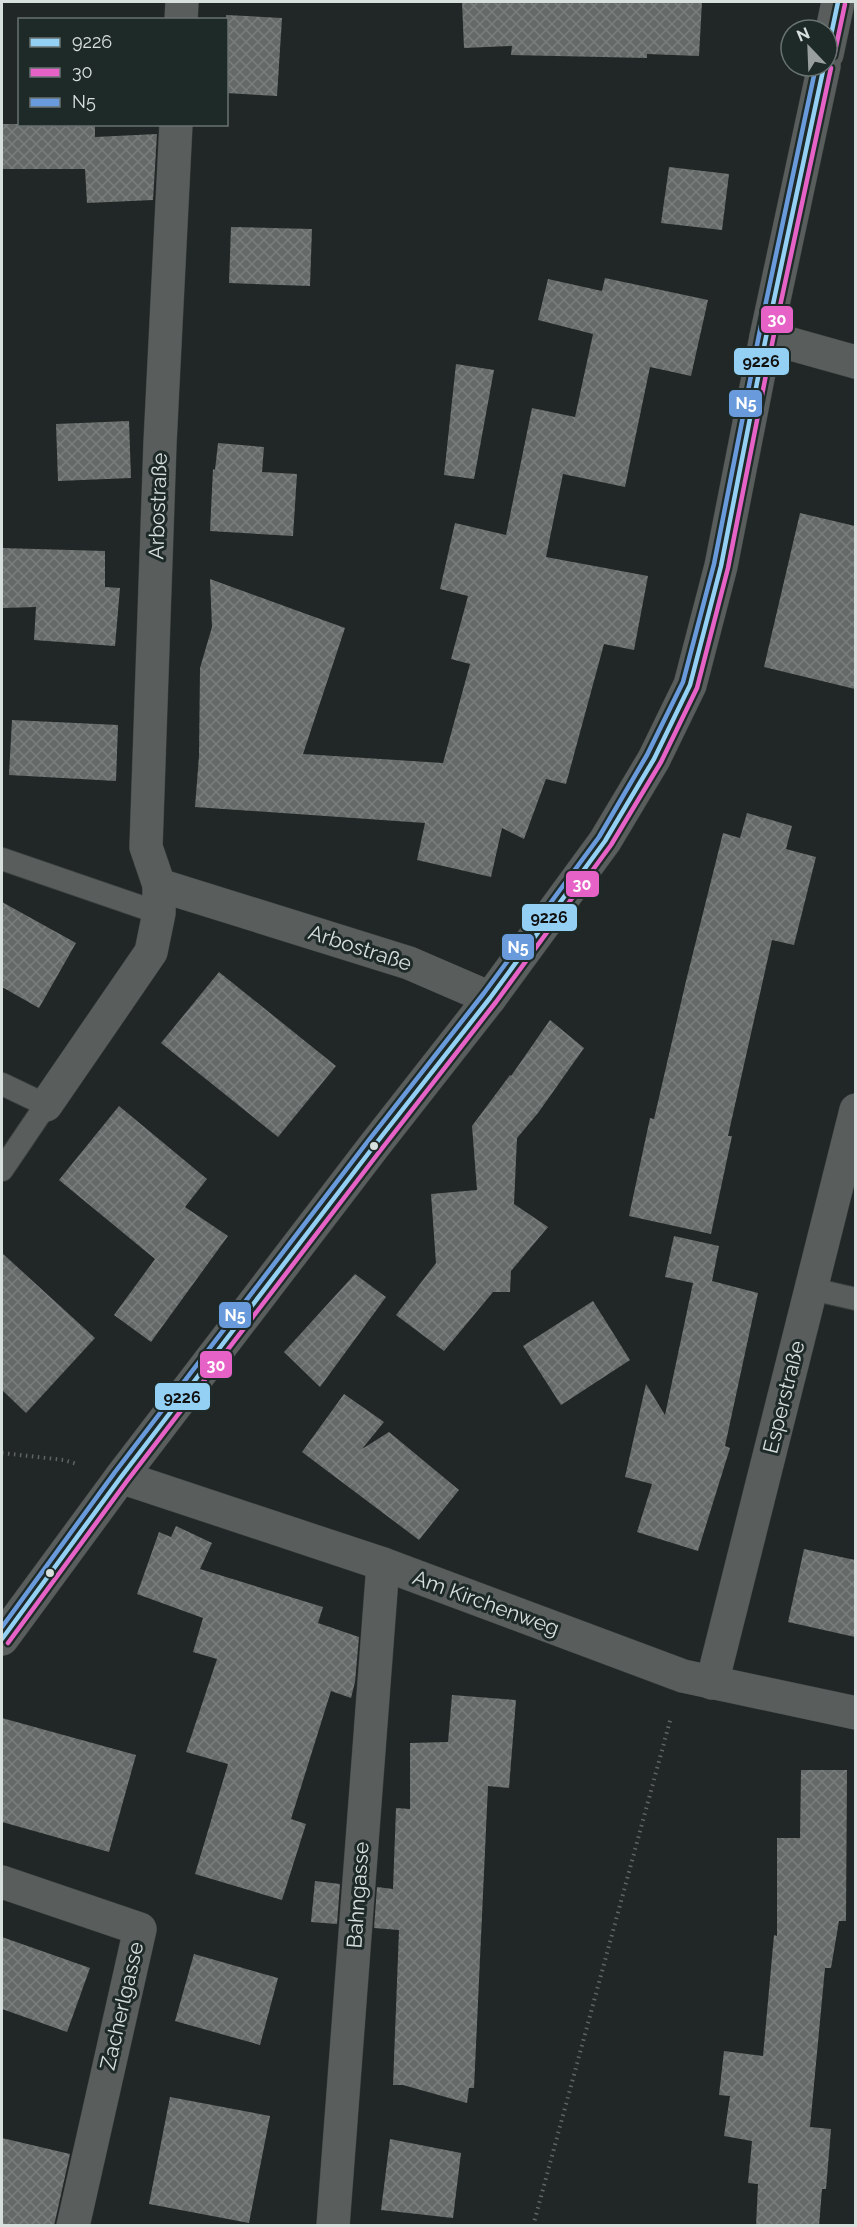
<svg xmlns="http://www.w3.org/2000/svg" width="857" height="2227" font-family="Raleway,sans-serif">
<style>
.building{fill:url(#building-cross-hatch)}
.lines{fill:none;stroke-linecap:round;stroke-linejoin:round}
.lane-casing{stroke:#3c4240;stroke-width:24}
.street-casing{stroke:#3c4240;stroke-width:34}
.secondary-casing{stroke:#3c4240;stroke-width:34}
.path{stroke:#606463;stroke-width:4;stroke-dasharray:1.5 4.5;stroke-linecap:butt}
.lane{stroke:#595e5d;stroke-width:22}
.street{stroke:#595e5d;stroke-width:33}
.secondary{stroke:#595e5d;stroke-width:33}
.bus-1-casing{stroke:#1e2a28;stroke-width:9}
.bus-2-casing{stroke:#1e2a28;stroke-width:9}
.bus-3-casing{stroke:#1e2a28;stroke-width:9}
.bus-1{stroke:#93d0f4;stroke-width:4.5}
.bus-2{stroke:#e762c7;stroke-width:4.5}
.bus-3{stroke:#699bdc;stroke-width:4.5}
.bus-dot{fill:#d8e0de;stroke:#1e2a28;stroke-width:2}
.labels{text-anchor:middle;stroke-width:6;stroke-linejoin:round;paint-order:stroke}
.street-label{font-size:21px;fill:#d8e0de;stroke:#1e2a28}
.line-badge{stroke:#1e2a28;stroke-width:2}
.badge-label{font-size:16px;text-anchor:middle;font-weight:bold;fill:#fff}
.pale-badge-label{font-size:16px;text-anchor:middle;font-weight:bold;fill:#111}
</style>
<defs>
<pattern id="building-cross-hatch" width="8" height="8" patternUnits="userSpaceOnUse" patternTransform="scale(1.5)"><rect width="8" height="8" fill="#656a68"/><path d="M0 0l8 8M0 8l8-8" fill="none" stroke="#7a7f7d"/></pattern>
</defs>
<rect width="100%" height="100%" fill="#212726"/>
<!-- building -->
<g class="building">
<polygon points="462,2 702,2 699,56 647,54 647,58 511,55 512,46 464,48"/>
<polygon points="226,15 282,18 277,96 226,93"/>
<polygon points="2,124 95,124 95,137 157,134 153,200 87,203 85,169 2,169"/>
<polygon points="669,167 729,174 722,230 661,223"/>
<polygon points="231,227 312,229 310,286 229,283"/>
<polygon points="605,278 708,300 691,376 650,367 625,487 563,474 546,557 648,576 634,650 604,644 566,784 546,779 524,839 502,828 491,877 417,860 425,823 195,807 199,756 200,668 212,627 210,579 345,628 303,754 443,763 470,664 451,659 468,596 440,589 455,523 506,535 532,408 575,417 593,334 538,320 548,279 602,291"/>
<polygon points="456,364 494,370 474,479 444,475"/>
<polygon points="129,421 131,478 58,481 56,424"/>
<polygon points="218,443 264,447 262,472 297,474 293,536 210,531 213,469 215,470"/>
<polygon points="800,513 855,526 855,689 764,667"/>
<polygon points="2,548 105,551 105,587 120,588 115,646 34,640 36,607 2,608"/>
<polygon points="12,720 118,725 116,781 9,775"/>
<polygon points="747,813 792,826 786,849 816,857 794,945 772,940 728,1136 732,1136 711,1234 629,1216 650,1118 654,1119 686,981 723,833 740,838"/>
<polygon points="2,902 76,943 39,1008 2,987"/>
<polygon points="219,972 336,1066 278,1137 161,1043"/>
<polygon points="550,1020 584,1048 538,1113 517,1138 514,1204 548,1227 511,1271 510,1292 493,1292 444,1351 396,1315 436,1263 431,1194 477,1190 472,1126 510,1075 511,1076"/>
<polygon points="119,1106 207,1179 185,1207 228,1236 151,1342 114,1315 155,1259 59,1180"/>
<polygon points="674,1236 719,1246 712,1281 758,1293 725,1446 730,1448 698,1551 637,1532 652,1484 625,1477 646,1384 665,1415 693,1283 665,1277"/>
<polygon points="2,1253 95,1338 26,1413 2,1390"/>
<polygon points="355,1274 386,1297 320,1387 284,1352"/>
<polygon points="593,1301 630,1360 561,1405 523,1346"/>
<polygon points="344,1394 384,1422 362,1449 389,1432 459,1490 419,1540 302,1452"/>
<polygon points="176,1526 212,1543 200,1569 323,1607 318,1623 359,1637 355,1682 351,1698 331,1691 291,1819 306,1824 282,1900 195,1874 228,1764 186,1752 217,1659 193,1652 203,1618 137,1594 159,1532 171,1537"/>
<polygon points="804,1549 855,1560 855,1637 788,1622"/>
<polygon points="452,1695 516,1700 509,1788 488,1786 474,2088 469,2088 467,2103 403,2085 393,2085 399,1930 374,1928 377,1887 393,1889 396,1808 410,1809 410,1743 448,1742"/>
<polygon points="2,1718 136,1755 109,1852 2,1822"/>
<polygon points="801,1770 847,1770 846,1921 839,1921 831,1968 825,1968 810,2127 831,2129 826,2189 822,2189 819,2226 756,2226 758,2184 748,2183 752,2141 724,2136 730,2096 719,2095 724,2051 763,2056 774,1935 777,1936 777,1838 800,1838"/>
<polygon points="315,1881 340,1884 337,1924 311,1922"/>
<polygon points="2,1937 90,1968 67,2032 2,2009"/>
<polygon points="194,1954 278,1978 260,2045 175,2021"/>
<polygon points="170,2097 270,2116 249,2223 149,2204"/>
<polygon points="2,2138 70,2154 54,2226 2,2226"/>
<polygon points="390,2139 461,2153 453,2218 381,2210"/>
</g>
<g class="lines">
<defs>
<g id="lane">
<polyline points="2,859 159,913"/>
<polyline points="2,1084 46,1105 2,1170"/>
<polyline points="812,1289 856,1299"/>
</g>
<g id="street">
<polyline points="181,20 182,2"/>
<polyline points="176,124 160,443 146,847 159,885 409,963 490,998"/>
<polyline points="766,337 856,362"/>
<polyline points="46,1105 151,952 159,913 159,885"/>
<polyline points="121,1477 383,1564 683,1676 856,1713"/>
<polyline points="712,1683 856,1110"/>
<polyline points="2,1882 140,1929 73,2226"/>
<polyline points="333,2226 383,1564"/>
</g>
<g id="secondary">
<polyline points="827,54 838,2"/>
<polyline points="2,1639 121,1477 374,1146 490,998 605,841 654,759 690,685 721,566 766,337 824,66"/>
</g>
</defs>
<!-- lane casing -->
<use href="#lane" class="lane-casing"/>
<!-- street casing -->
<use href="#street" class="street-casing"/>
<!-- secondary casing -->
<use href="#secondary" class="secondary-casing"/>
<!-- path -->
<g class="path">
<polyline points="2,1453 64,1460 77,1464"/>
<polyline points="533,2226 671,1717"/>
</g>
<!-- lane -->
<use href="#lane" class="lane"/>
<!-- street -->
<use href="#street" class="street"/>
<!-- secondary -->
<use href="#secondary" class="secondary"/>
<defs>
<g id="bus-1">
<polyline points="827,54 838,2"/>
<polyline points="2,1639 121,1477 374,1146 490,998 605,841 654,759 690,685 721,566 766,337 824,66"/>
</g>
<g id="bus-2">
<polyline points="834,56 845,4"/>
<polyline points="8,1643 127,1481 380,1151 496,1002 611,845 661,762 697,688 728,568 773,339 831,68"/>
</g>
<polyline id="bus-3" points="2,1627 115,1472 368,1141 484,993 599,837 647,755 683,682 714,564 759,335 816,66"/>
</defs>
<!-- bus-1 casing -->
<use href="#bus-1" class="bus-1-casing"/>
<!-- bus-2 casing -->
<use href="#bus-2" class="bus-2-casing"/>
<!-- bus-3 casing -->
<use href="#bus-3" class="bus-3-casing"/>
<!-- bus-1 -->
<use href="#bus-1" class="bus-1"/>
<!-- bus-2 -->
<use href="#bus-2" class="bus-2"/>
<!-- bus-3 -->
<use href="#bus-3" class="bus-3"/>
</g>
<!-- markers -->
<g class="bus-dot">
<circle cx="374" cy="1146" r="5"/>
<circle cx="50" cy="1573" r="5"/>
</g>
<g class="labels">
<!-- street labels -->
<g class="street-label">
<text transform="translate(158 506) rotate(-88)" y="7">Arbostraße</text>
<text transform="translate(360 948) rotate(18)" y="7">Arbostraße</text>
<text transform="translate(784 1397) rotate(-76)" y="7">Esperstraße</text>
<text transform="translate(486 1603) rotate(20)" y="7">Am Kirchenweg</text>
<text transform="translate(358 1895) rotate(-86)" y="7">Bahngasse</text>
<text transform="translate(122 2006) rotate(-77)" y="7">Zacherlgasse</text>
</g>
</g>
<g class="line-badge">
<rect x="760" y="305" width="34" height="29" rx="6" fill="#e762c7"/>
<rect x="733" y="347" width="57" height="29" rx="6" fill="#93d0f4"/>
<rect x="728" y="389" width="35" height="29" rx="6" fill="#699bdc"/>
<rect x="565" y="870" width="35" height="28" rx="6" fill="#e762c7"/>
<rect x="521" y="903" width="57" height="29" rx="6" fill="#93d0f4"/>
<rect x="501" y="933" width="34" height="28" rx="6" fill="#699bdc"/>
<rect x="218" y="1301" width="34" height="28" rx="6" fill="#699bdc"/>
<rect x="199" y="1350" width="34" height="29" rx="6" fill="#e762c7"/>
<rect x="154" y="1382" width="57" height="29" rx="6" fill="#93d0f4"/>
</g>
<g class="badge-label">
<text x="777" y="325">30</text>
<text x="746" y="409">N5</text>
<text x="582" y="890">30</text>
<text x="518" y="953">N5</text>
<text x="235" y="1321">N5</text>
<text x="216" y="1371">30</text>
</g>
<g class="pale-badge-label">
<text x="761" y="367">9226</text>
<text x="549" y="923">9226</text>
<text x="182" y="1403">9226</text>
</g>
<!-- border -->
<rect width="857" height="2227" fill="none" stroke="#d8e0de" stroke-width="6"/>
<!-- legend -->
<rect x="18" y="18" width="210" height="108" fill="#1e2a28" stroke="#687371" stroke-width="1.5"/>
<rect x="30" y="38" width="30" height="9" fill="#93d0f4" stroke="#687371" stroke-width="1.5"/>
<text x="72" y="48" font-size="18" fill="#d8e0de">9226</text>
<rect x="30" y="68" width="30" height="9" fill="#e762c7" stroke="#687371" stroke-width="1.5"/>
<text x="72" y="78" font-size="18" fill="#d8e0de">30</text>
<rect x="30" y="98" width="30" height="9" fill="#699bdc" stroke="#687371" stroke-width="1.5"/>
<text x="72" y="108" font-size="18" fill="#d8e0de">N5</text>
<!-- north arrow -->
<g transform="translate(809 48) rotate(337)"><circle r="28" fill="#1e2a28" stroke="#687371" stroke-width="1.5"/>
<path d="M0-4.5L10 22L0 15L-10 22Z" fill="#989f9e"/>
<text y="-9" font-size="16" font-weight="bold" text-anchor="middle" fill="#d8e0de">N</text>
</g>
</svg>
